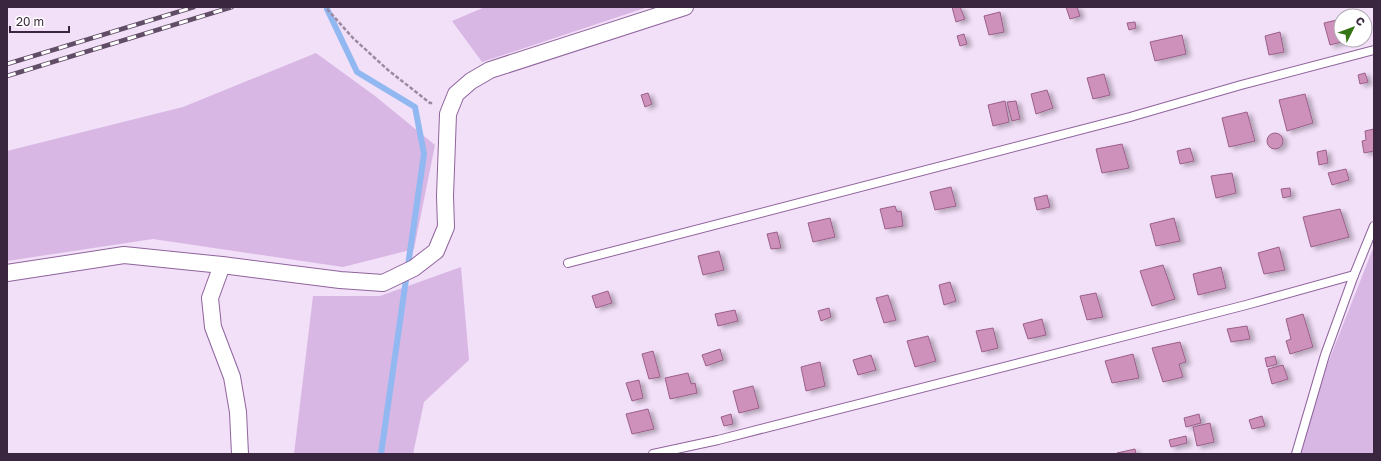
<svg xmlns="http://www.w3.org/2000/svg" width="1381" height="461" font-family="'Golos Text',sans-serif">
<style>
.green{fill:#d9b7e4}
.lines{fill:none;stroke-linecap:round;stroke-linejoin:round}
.stream{stroke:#91b8f1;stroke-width:6}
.building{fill:#ce91bc;stroke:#9b5f8a;filter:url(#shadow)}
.lane-casing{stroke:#8f649d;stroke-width:10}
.street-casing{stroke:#8f649d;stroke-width:18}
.path{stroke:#9d8aa2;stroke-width:2.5;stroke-dasharray:4 2;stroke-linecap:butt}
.lane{stroke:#fff;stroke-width:8}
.street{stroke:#fff;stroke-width:16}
.rail-casing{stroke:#614e66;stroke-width:4.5}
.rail{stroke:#fff;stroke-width:3;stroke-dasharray:9;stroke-linecap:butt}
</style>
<defs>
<filter id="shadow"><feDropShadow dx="4.5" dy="2.5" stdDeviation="2" flood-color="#0004"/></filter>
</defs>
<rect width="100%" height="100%" fill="#f2dff8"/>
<!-- green -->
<g class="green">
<polygon points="485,7 648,7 482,62 452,21"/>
<polygon points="316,53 375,96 435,145 414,249 343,267 153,239 7,261 7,151 183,107"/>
<polygon points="1374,246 1374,454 1292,454"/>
<polygon points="461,267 469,360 424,402 413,454 294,454 313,296 380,296"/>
</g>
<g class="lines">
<!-- stream -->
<polyline class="stream" points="327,9 357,72 415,107 424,154 381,454"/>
</g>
<!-- building -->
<g class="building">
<polygon points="952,7 960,7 965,19 956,22"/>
<polygon points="1066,7 1077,7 1080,16 1070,19"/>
<polygon points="1000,12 1004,32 989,35 984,16"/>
<polygon points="1341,19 1341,40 1349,40 1330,45 1324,23"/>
<polygon points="1135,22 1136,28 1129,30 1127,23"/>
<polygon points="1280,32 1284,52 1269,55 1265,36"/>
<polygon points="964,34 967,44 960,46 957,36"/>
<polygon points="1182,35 1186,54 1155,61 1150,42"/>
<polygon points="1365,73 1368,82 1360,84 1358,75"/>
<polygon points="1104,74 1110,95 1093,99 1087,78"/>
<polygon points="1047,90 1053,108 1036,114 1031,94"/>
<polygon points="648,93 652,104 645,107 641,95"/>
<polygon points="1305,94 1313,123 1287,131 1279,100"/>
<polygon points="1005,101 1009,122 993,126 988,105"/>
<polygon points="1016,101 1020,119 1012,121 1007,102"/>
<polygon points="1247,112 1255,141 1229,147 1222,118"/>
<polygon points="1374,129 1374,151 1364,153 1362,141 1366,140 1365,131"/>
<circle cx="1275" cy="141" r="8"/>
<polygon points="1122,144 1129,168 1102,173 1096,149"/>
<polygon points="1190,148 1194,161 1180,164 1177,151"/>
<polygon points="1326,150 1328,163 1319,165 1317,152"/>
<polygon points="1346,169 1349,180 1332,185 1328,173"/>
<polygon points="1232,173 1236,193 1216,198 1211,176"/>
<polygon points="951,187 956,206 935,210 930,192"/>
<polygon points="1290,188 1291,196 1283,198 1281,189"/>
<polygon points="1047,195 1050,207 1037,210 1034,198"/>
<polygon points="895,206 897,212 901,211 903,226 885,229 880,209"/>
<polygon points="1340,209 1349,237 1311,247 1303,217"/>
<polygon points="830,218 835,237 813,242 808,223"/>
<polygon points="1174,218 1180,241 1156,246 1150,224"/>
<polygon points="777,232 781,248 771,249 767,234"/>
<polygon points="1279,247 1285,270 1264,274 1258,253"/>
<polygon points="719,251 724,270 703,275 698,256"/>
<polygon points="1163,265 1175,299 1152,306 1140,271"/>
<polygon points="1221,267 1226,288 1198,295 1193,274"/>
<polygon points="950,282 956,301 944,305 939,285"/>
<polygon points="608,291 612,303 596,308 592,296"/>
<polygon points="1096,293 1103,317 1087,320 1080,296"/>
<polygon points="888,295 896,320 884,323 876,298"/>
<polygon points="829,308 831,317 821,321 818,311"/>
<polygon points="735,310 738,321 718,326 715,314"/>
<polygon points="1303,314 1313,347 1290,354 1286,341 1291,339 1286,319"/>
<polygon points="1042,319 1046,335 1028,339 1023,324"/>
<polygon points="1247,326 1250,339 1231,342 1227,329"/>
<polygon points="993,328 998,348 982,352 976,331"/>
<polygon points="928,336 936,361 915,367 907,341"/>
<polygon points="1180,342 1186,362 1179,364 1183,377 1163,382 1152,348"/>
<polygon points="720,349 723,360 706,366 702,355"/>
<polygon points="653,351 660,377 649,379 642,354"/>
<polygon points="1133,354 1139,378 1112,383 1105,361"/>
<polygon points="871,355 876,370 858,375 853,360"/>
<polygon points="1275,356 1277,364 1267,367 1265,358"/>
<polygon points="820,362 825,386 806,391 801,367"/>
<polygon points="1283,365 1288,379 1272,384 1268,369"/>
<polygon points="688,373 691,384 695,383 697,393 670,399 665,378"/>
<polygon points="639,380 643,398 632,401 626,383"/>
<polygon points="753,386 759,408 739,413 733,391"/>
<polygon points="648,409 654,429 632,434 626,414"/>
<polygon points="731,414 733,424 724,426 721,417"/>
<polygon points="1199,414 1201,423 1186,427 1184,418"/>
<polygon points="1262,416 1265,426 1252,429 1249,420"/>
<polygon points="1210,423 1214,442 1197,446 1193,427"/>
<polygon points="1186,436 1187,443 1171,447 1169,440"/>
<polygon points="1135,449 1136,454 1117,453"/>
</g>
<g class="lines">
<defs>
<g id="lane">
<polyline points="568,263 1130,117 1241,85 1374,50"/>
<polyline points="653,454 718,440 1246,305 1354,275"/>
<polyline points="1296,454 1325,355 1354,275 1374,226"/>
</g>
<g id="street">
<polyline points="222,265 210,298 213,327 232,377 238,412 240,454"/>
<polyline points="7,273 124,255 222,265 340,280 383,283 414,268 436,251 446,227 445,196 448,114 456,94 471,81 490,70 685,7"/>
</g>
</defs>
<!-- lane casing -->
<use href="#lane" class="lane-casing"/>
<!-- street casing -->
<use href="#street" class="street-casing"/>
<!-- path -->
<polyline class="path" points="327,9 353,38 388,70 430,103 434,103"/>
<!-- lane -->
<use href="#lane" class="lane"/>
<!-- street -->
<use href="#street" class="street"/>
<defs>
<g id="rail">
<polyline points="7,64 194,7"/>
<polyline points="7,76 232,7"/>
</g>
</defs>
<!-- rail casing -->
<use href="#rail" class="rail-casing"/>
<!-- rail -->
<use href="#rail" class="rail"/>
</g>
<!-- border -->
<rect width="1381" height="461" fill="none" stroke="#3a273f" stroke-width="16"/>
<!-- north arrow -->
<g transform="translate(1353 28) rotate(48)"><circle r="19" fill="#ffffff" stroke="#b0a9b2"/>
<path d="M0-3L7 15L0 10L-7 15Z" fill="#347615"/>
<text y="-6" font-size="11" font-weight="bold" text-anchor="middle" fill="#3a273f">С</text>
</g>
<!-- scale -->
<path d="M10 26v6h59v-6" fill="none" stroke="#3a273f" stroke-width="2"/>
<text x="16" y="26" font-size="12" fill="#3a273f" stroke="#ffffff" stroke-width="3" paint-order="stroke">20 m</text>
</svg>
